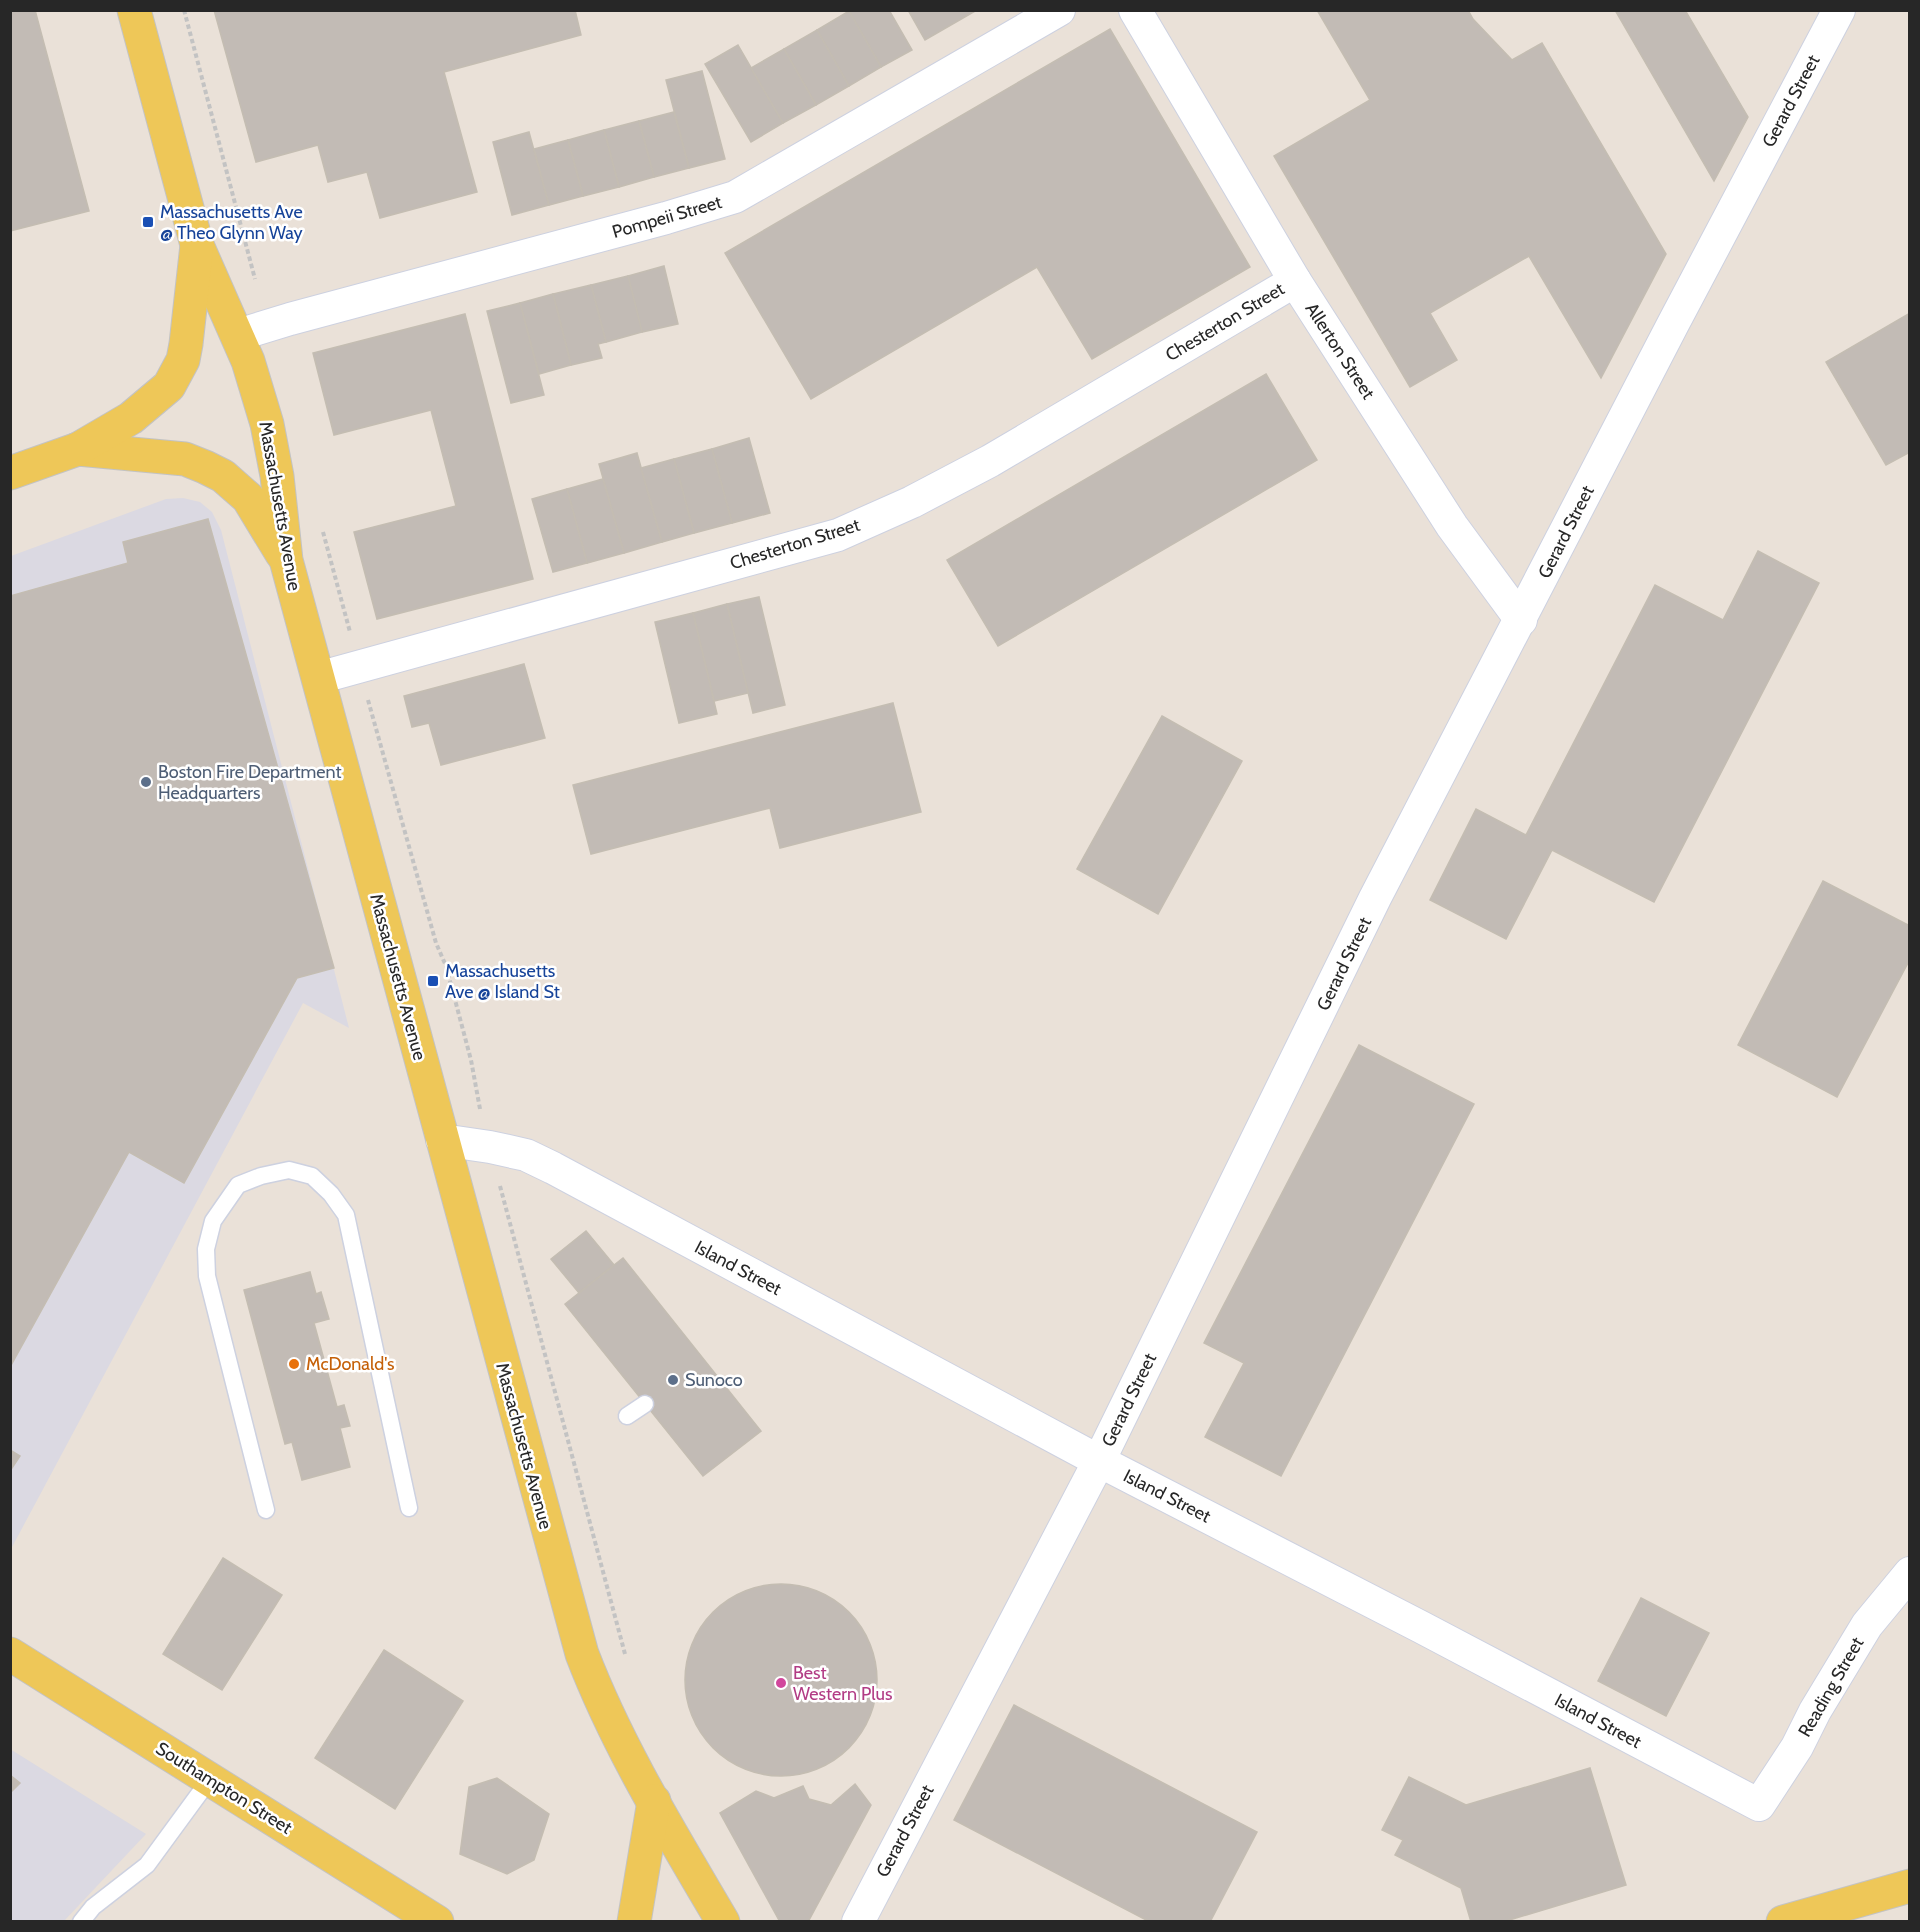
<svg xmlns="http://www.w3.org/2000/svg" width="1920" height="1932" font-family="Cabin,sans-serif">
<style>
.industrial{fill:#dbd9e2}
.building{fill:#c2bbb5;stroke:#c4bdb2;stroke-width:1.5}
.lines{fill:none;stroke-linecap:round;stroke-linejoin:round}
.service-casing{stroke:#cdd1e0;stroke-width:19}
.minor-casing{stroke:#cdd1e0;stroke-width:34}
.primary-casing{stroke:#c3c3c3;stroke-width:35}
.path{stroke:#c3c3c3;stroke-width:4;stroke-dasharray:4.5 3;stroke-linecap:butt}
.service{stroke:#fff;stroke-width:16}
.minor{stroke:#fff;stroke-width:32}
.primary{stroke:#eec758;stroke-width:33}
.transit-dot{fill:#1a4fb4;stroke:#fff;stroke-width:2}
.service-dot{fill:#5c6f8a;stroke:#fff;stroke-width:2}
.food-dot{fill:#e8710a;stroke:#fff;stroke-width:2}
.hotel-dot{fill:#d1479c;stroke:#fff;stroke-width:2}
.labels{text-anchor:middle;stroke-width:5;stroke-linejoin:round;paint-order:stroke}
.street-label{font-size:18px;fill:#272727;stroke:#fff}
.transit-label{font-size:18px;fill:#164399;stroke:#fff;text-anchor:start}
.service-label{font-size:18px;fill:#4e5e75;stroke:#fff;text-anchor:start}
.food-label{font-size:18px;fill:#c56008;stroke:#fff;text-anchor:start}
.hotel-label{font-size:18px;fill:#b23c85;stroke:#fff;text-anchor:start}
</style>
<rect width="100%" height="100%" fill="#eae1d8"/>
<!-- industrial -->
<g class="industrial">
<polygon points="183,498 200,502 212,512 221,530 349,1028 303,1003 11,1549 11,556 166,499"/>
<polygon points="10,1749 146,1834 64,1921 11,1921"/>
</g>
<!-- building -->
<g class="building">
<polygon points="10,10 35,10 89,211 10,231"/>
<polygon points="214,10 575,10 581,35 444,72 477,192 380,218 367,172 328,182 318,145 256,162"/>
<polygon points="848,10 889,10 912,50 881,67"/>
<polygon points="908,10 977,10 925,40"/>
<polygon points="1317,10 1468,10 1473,19 1512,60 1542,43 1666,254 1601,378 1529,256 1430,313 1457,360 1410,387 1274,156 1370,100"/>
<polygon points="1615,10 1685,10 1748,117 1714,181"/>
<polygon points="849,11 881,67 849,86 817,30"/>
<polygon points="1110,29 1250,267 1092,359 1037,267 811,399 725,253"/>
<polygon points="817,30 849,86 816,105 784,49"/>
<polygon points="738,45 783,123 751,142 705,64"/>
<polygon points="784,49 816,105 783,123 751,68"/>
<polygon points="702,71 725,159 689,168 666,80"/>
<polygon points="674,112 689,168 654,177 639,121"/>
<polygon points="639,121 654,177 619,187 604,130"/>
<polygon points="604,130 619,187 583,196 568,140"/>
<polygon points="529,132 549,205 512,215 493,142"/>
<polygon points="568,140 583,196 549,205 534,149"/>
<polygon points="664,266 678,324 642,332 628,276"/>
<polygon points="628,276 642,332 606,342 591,285"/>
<polygon points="591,285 606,342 598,344 602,358 571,365 553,294"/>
<polygon points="553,294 571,365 539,374 520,303"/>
<polygon points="520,303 544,395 511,403 487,311"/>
<polygon points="1910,313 1910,452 1886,465 1826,362"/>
<polygon points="465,314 533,579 377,619 354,532 456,506 431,410 334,435 313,353"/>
<polygon points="1266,374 1317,460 998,646 947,560"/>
<polygon points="749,438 770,513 732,523 712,449"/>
<polygon points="712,449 732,523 694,533 674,459"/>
<polygon points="637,453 662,542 624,553 599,464"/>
<polygon points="674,459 694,533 662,542 641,468"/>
<polygon points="603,479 624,553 587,563 567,489"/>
<polygon points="567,489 587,563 553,572 532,499"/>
<polygon points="208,519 334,968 297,978 184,1183 129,1152 10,1367 10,596 128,563 123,542"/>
<polygon points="1758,551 1819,583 1654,902 1552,850 1506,939 1430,900 1476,809 1526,835 1655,585 1723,620"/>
<polygon points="759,597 785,705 753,713 727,604"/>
<polygon points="727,604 748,693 714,701 693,613"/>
<polygon points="693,613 717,714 679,723 655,622"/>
<polygon points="524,664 545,738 441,765 429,723 412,727 404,696"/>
<polygon points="893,703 921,812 780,848 770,808 591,854 573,785"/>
<polygon points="1162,716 1242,761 1158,914 1077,869"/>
<polygon points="1823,881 1910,926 1910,959 1837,1097 1738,1045"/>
<polygon points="1359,1045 1474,1104 1281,1476 1205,1437 1244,1363 1204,1343"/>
<polygon points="586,1231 614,1265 579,1293 551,1259"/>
<polygon points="623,1258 761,1431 703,1476 565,1304"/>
<polygon points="310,1272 316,1294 321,1292 329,1319 314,1323 337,1407 344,1405 350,1426 340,1428 350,1467 302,1480 292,1442 285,1444 244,1290"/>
<polygon points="10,1450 20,1456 10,1471"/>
<polygon points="223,1558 282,1595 222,1690 163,1654"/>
<circle cx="781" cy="1680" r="96"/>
<polygon points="1641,1598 1709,1633 1666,1716 1598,1681"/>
<polygon points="384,1650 463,1701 395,1809 315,1758"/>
<polygon points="1014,1705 1257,1832 1210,1922 1150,1922 954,1820"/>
<polygon points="1590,1768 1626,1885 1503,1922 1471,1922 1461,1888 1395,1855 1403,1840 1382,1830 1409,1777 1466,1805"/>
<polygon points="10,1775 20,1783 10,1793"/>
<polygon points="497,1778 549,1814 534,1860 507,1874 460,1854 469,1787"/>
<polygon points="855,1784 871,1805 808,1922 780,1922 720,1813 756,1791 774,1798 803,1786 809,1799 831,1805"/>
</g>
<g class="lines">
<defs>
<g id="service">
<polyline points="627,1416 645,1404"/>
<polyline points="266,1510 207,1276 206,1249 213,1221 238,1185 261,1176 289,1170 312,1176 331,1194 346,1215 409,1508"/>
<polyline points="81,1922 93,1907 147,1865 210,1779"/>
</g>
<g id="minor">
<polyline points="1135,10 1295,281 1452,526 1521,620"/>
<polyline points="238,335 290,319 666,218 735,197 1059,10"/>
<polyline points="318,678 838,535 912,502 990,461 1295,281"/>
<polyline points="442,1140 490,1147 526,1155 553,1168 1099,1461 1421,1627 1759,1805 1797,1747 1815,1711 1867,1625 1910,1573"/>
<polyline points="858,1922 1099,1461 1375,898 1673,324 1839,10"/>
</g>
<g id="primary">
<path d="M134 10 197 245 248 361 267 424 277 476 286 560 582 1654C618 1748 672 1835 723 1922"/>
<polyline points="78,449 185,459 205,467 223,476 248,498 282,554"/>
<polyline points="10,473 78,449 131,418 169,386 183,360 186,344 197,245"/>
<polyline points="10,1654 437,1922"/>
<polyline points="634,1922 654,1801"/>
<polyline points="1783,1922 1910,1886"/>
</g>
</defs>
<!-- service casing -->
<use href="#service" class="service-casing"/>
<!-- minor casing -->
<use href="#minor" class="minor-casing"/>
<!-- primary casing -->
<use href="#primary" class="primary-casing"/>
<!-- path -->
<g class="path">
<polyline points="184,10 255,279"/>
<polyline points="323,532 350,632"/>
<polyline points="368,700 436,943 446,966 471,1060 480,1109"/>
<polyline points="500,1186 625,1654"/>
</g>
<!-- service -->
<use href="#service" class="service"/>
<!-- minor -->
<use href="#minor" class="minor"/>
<!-- primary -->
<use href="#primary" class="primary"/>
</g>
<!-- markers -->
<g class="transit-dot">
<rect x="142" y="216" width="12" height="12" rx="3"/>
<rect x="427" y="975" width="12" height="12" rx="3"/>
</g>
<g class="service-dot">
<circle cx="146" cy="782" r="6"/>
<circle cx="673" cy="1380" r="6"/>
</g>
<circle class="food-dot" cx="294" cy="1364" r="6"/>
<circle class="hotel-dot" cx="781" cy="1683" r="6"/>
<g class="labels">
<!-- street labels -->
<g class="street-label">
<text transform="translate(1791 101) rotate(-62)" y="6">Gerard Street</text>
<text transform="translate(667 217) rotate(-16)" y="6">Pompeii Street</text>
<text transform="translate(1225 322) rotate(-31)" y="6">Chesterton Street</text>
<text transform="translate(1340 351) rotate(57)" y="6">Allerton Street</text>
<text transform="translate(280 506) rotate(80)" y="6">Massachusetts Avenue</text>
<text transform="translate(1566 532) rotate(-63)" y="6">Gerard Street</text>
<text transform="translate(795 544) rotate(-17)" y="6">Chesterton Street</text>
<text transform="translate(1344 964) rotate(-64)" y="6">Gerard Street</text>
<text transform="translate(398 977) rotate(75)" y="6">Massachusetts Avenue</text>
<text transform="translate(738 1268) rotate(28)" y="6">Island Street</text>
<text transform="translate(1129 1400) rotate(-64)" y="6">Gerard Street</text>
<text transform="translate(524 1446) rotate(75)" y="6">Massachusetts Avenue</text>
<text transform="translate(1167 1496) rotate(27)" y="6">Island Street</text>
<text transform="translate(1831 1687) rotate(-60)" y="6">Reading Street</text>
<text transform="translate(1598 1721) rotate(28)" y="6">Island Street</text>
<text transform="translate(224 1788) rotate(32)" y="6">Southampton Street</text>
<text transform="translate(905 1831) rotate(-62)" y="6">Gerard Street</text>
</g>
<!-- transit labels -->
<g class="transit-label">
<text x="160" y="218">Massachusetts Ave<tspan x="160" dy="21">@ Theo Glynn Way</tspan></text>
<text x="445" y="977">Massachusetts<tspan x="445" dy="21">Ave @ Island St</tspan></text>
</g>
<!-- service labels -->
<g class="service-label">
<text x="158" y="778">Boston Fire Department<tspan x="158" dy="21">Headquarters</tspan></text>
<text x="685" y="1386">Sunoco</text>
</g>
<!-- food labels -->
<g class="food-label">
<text x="306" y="1370">McDonald's</text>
</g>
<!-- hotel labels -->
<g class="hotel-label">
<text x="793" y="1679">Best<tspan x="793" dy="21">Western Plus</tspan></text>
</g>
</g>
<!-- border -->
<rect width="1920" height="1932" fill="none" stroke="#272727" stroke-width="24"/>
</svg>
